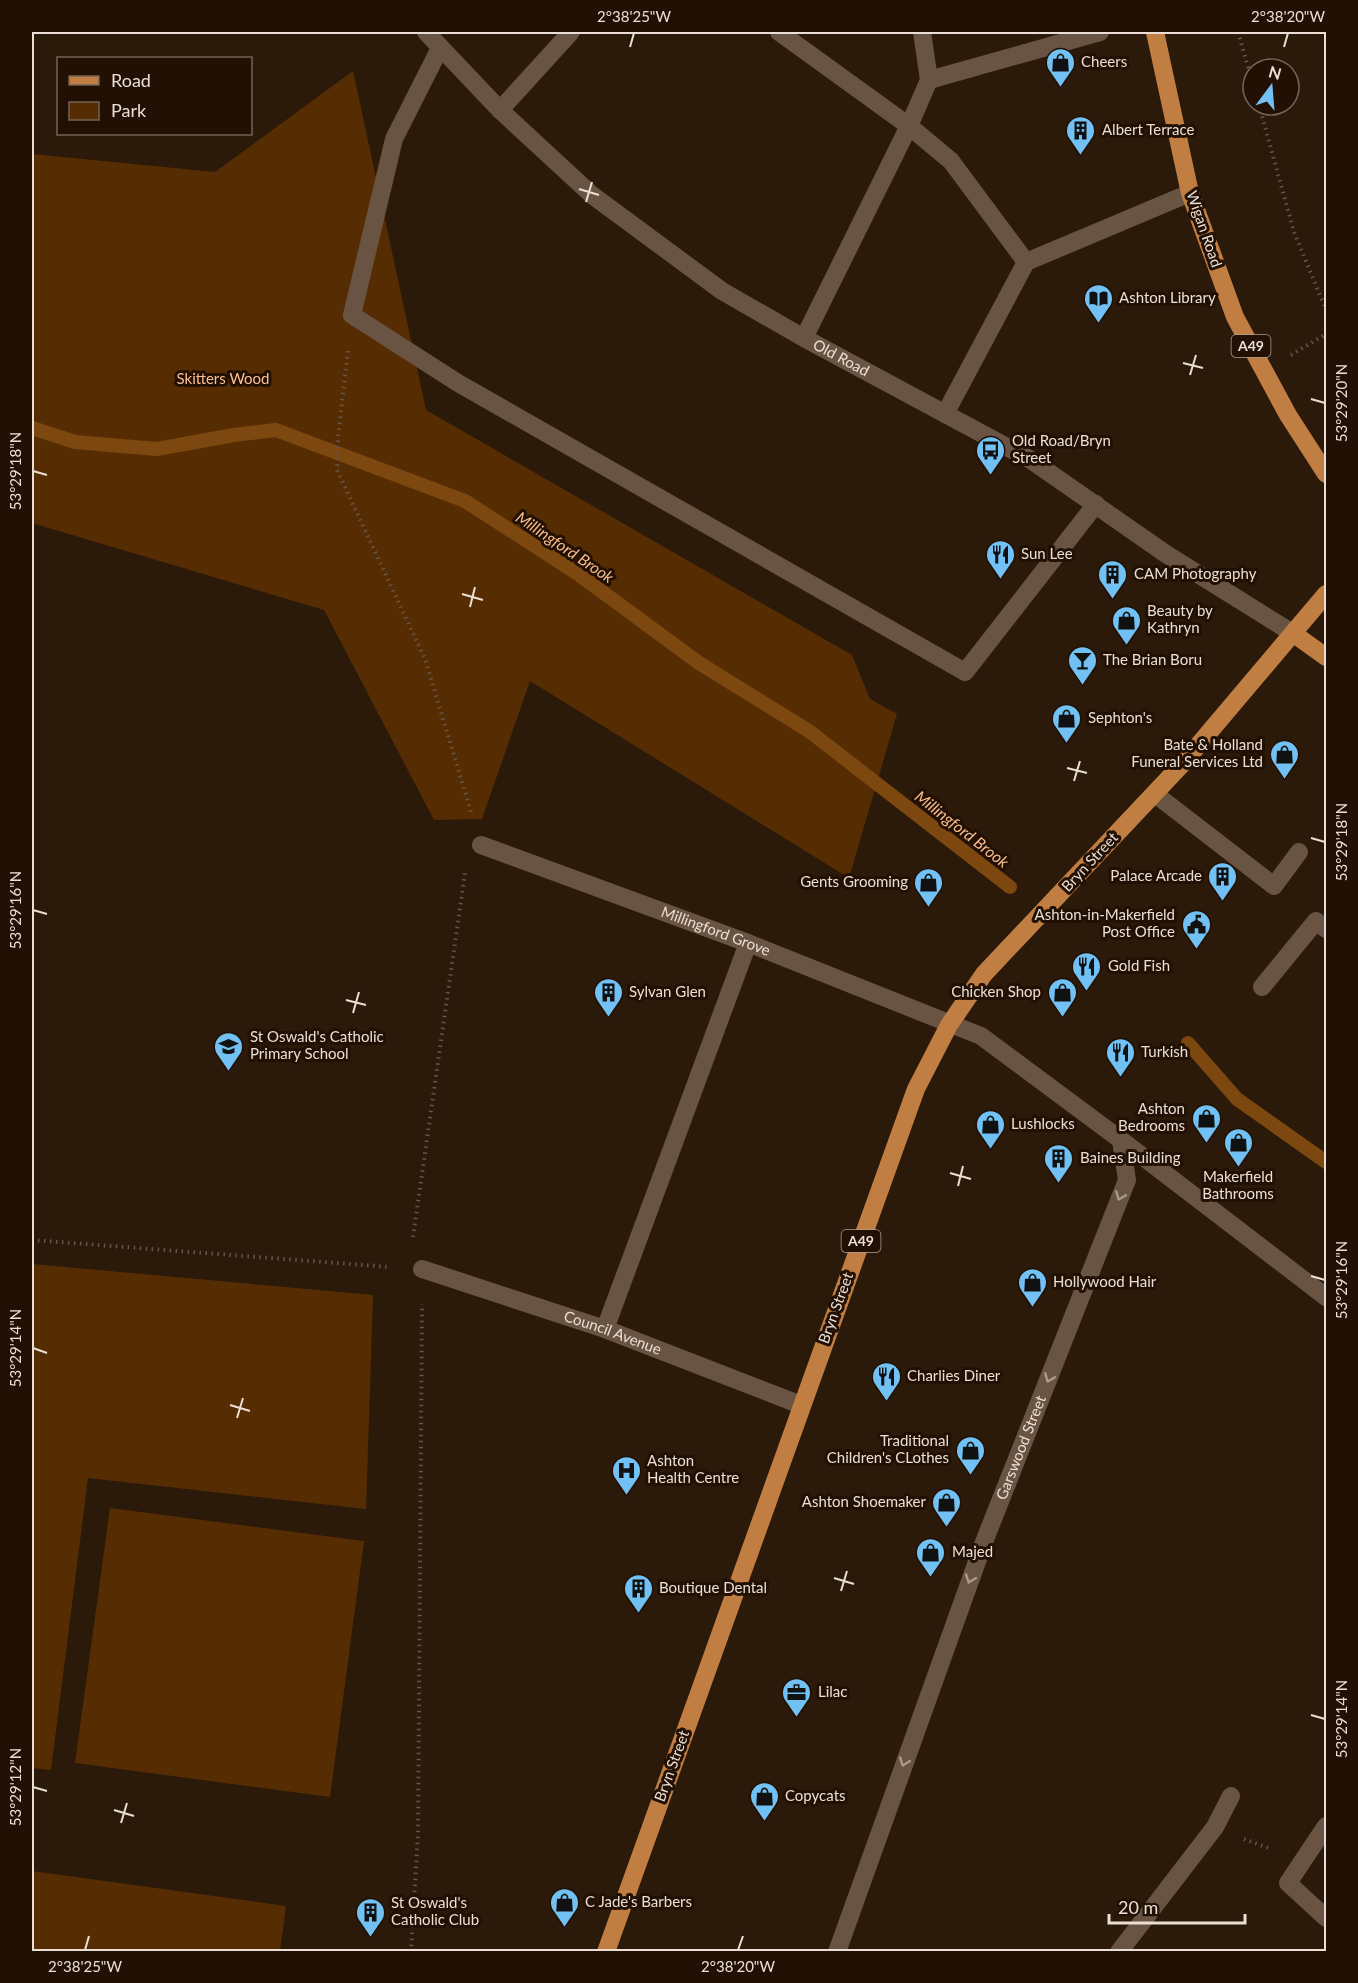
<svg xmlns="http://www.w3.org/2000/svg" width="1358" height="1983" font-family="Lato,sans-serif">
<style>
.green{fill:#562d03}
.lines{fill:none;stroke-linecap:round;stroke-linejoin:round}
.stream{stroke:#7d4710;stroke-width:14}
.path{stroke:#665649;stroke-width:4;stroke-dasharray:1.5 4.5;stroke-linecap:butt}
.minor{stroke:#695443;stroke-width:18}
.major{stroke:#c17e42;stroke-width:18}
.oneway{stroke:#aa9a8c}
.ticks{fill:none;stroke:#ebdfd5;stroke-width:2}
.labels{text-anchor:middle;stroke-width:6;stroke-linejoin:round;paint-order:stroke}
.shield{fill:#211003;stroke:#aea196;stroke-width:1.5}
.shield-label{font-size:14px;font-weight:bold;fill:#ebdfd5}
.poi-label{font-size:15px;fill:#ebdfd5;stroke:#211003;text-anchor:start}
.street-label{font-size:15px;fill:#ebdfd5;stroke:#211003}
.park-label{font-size:15px;fill:#fabe90;stroke:#211003}
.water-label{font-size:16px;font-style:italic;fill:#f7bc8d;stroke:#211003}
.neatline{fill:none;stroke:#ebdfd5;stroke-width:2}
.ticks-label{font-size:15px;text-anchor:middle;fill:#ebdfd5}
</style>
<rect width="100%" height="100%" fill="#2b190a"/>
<!-- green -->
<g class="green">
<polygon points="353,71 426,410 852,655 870,699 897,714 849,878 530,681 482,819 434,820 324,610 32,523 32,154 215,172"/>
<polygon points="32,1264 373,1295 366,1509 88,1478 51,1770 32,1768"/>
<polygon points="110,1508 364,1541 330,1797 75,1763"/>
<polygon points="32,1871 286,1906 280,1951 32,1951"/>
</g>
<g class="lines">
<!-- stream -->
<g class="stream">
<polyline points="32,428 75,442 157,449 234,435 276,430 465,501 578,574 699,663 809,731 1010,887"/>
<polyline points="1188,1043 1237,1099 1326,1162"/>
</g>
<!-- path -->
<g class="path">
<polyline points="1238,32 1253,85"/>
<polyline points="1259,105 1294,232 1326,310"/>
<polyline points="348,351 338,437 337,470 425,659 472,815"/>
<polyline points="1291,355 1326,334"/>
<polyline points="413,1237 465,873"/>
<polyline points="32,1240 390,1267"/>
<polyline points="1244,1839 1271,1849"/>
<polyline points="411,1952 418,1834 422,1304"/>
</g>
<!-- minor -->
<g class="minor">
<path id="s1" d="M426 32 500 110 592 195 722 291 804 338 1031 460 1166 554 1294 634"/>
<polyline points="779,32 909,126 929,80 922,32"/>
<polyline points="440,48 394,139 352,315 458,383 965,672 1096,504"/>
<polyline points="929,80 1100,32"/>
<polyline points="500,110 571,32"/>
<polyline points="804,338 909,126 951,161 1026,262"/>
<polyline points="945,414 1026,262 1190,193"/>
<polyline points="1155,794 1274,886 1299,852"/>
<path id="s2" d="M481 845 748 943 981 1036 1121 1140 1326 1297"/>
<polyline points="1262,987 1316,921 1326,929"/>
<path id="s3" d="M422 1269 605 1329 801 1405"/>
<polyline points="605,1329 748,943"/>
<polyline points="1326,1826 1288,1883 1326,1918"/>
<path id="s4" d="M837 1952 984 1542 1127 1180 1121 1140"/>
<polyline points="1119,1952 1215,1827 1231,1796"/>
</g>
<!-- major -->
<g class="major">
<polyline points="1155,32 1190,193 1235,317 1288,415 1326,474"/>
<polyline points="1294,634 1326,657"/>
<polyline points="606,1952 916,1089 949,1025 984,974 1184,762 1326,594"/>
</g>
</g>
<!-- one-way arrows -->
<defs><path id="oneway-chevron" d="M-2-3.5L2.5 0L-2 3.5" fill="none" stroke-width="1.6" stroke-linecap="round" stroke-linejoin="round" transform="scale(1.5)"/></defs>
<g class="oneway">
<use href="#oneway-chevron" transform="translate(1120 1196) rotate(112)"/>
<use href="#oneway-chevron" transform="translate(1049 1378) rotate(112)"/>
<use href="#oneway-chevron" transform="translate(970 1579) rotate(110)"/>
<use href="#oneway-chevron" transform="translate(904 1762) rotate(110)"/>
</g>
<!-- ticks -->
<path class="ticks" d="M630 47 634 33M1284 47 1288 33M579 189 599 195M586 202 592 182M1183 363 1203 368M1190 375 1196 355M1311 399 1325 403M33 471 47 475M462 594 483 600M470 607 475 587M1067 768 1087 773M1074 781 1080 761M1311 838 1325 842M33 910 47 914M346 1000 366 1005M353 1013 359 992M950 1173 971 1179M958 1186 963 1166M1311 1276 1325 1280M33 1348 47 1353M230 1405 250 1411M237 1418 243 1398M834 1578 854 1584M841 1591 847 1571M1311 1715 1325 1719M33 1787 47 1791M114 1810 134 1816M121 1823 127 1803M85 1950 89 1936M738 1950 743 1936"/>
<!-- icons -->
<defs>
<symbol id="shop-pin" viewBox="-11 -11 22 30"><path d="M0 17L-7.5 6A9.5 9.5 0 1 1 7.5 6Z" fill="#72c1f5" stroke="#211003"/><path d="M-5-2.5h2.3a2.7 3.5 0 0 1 5.4 0H5L5.5 6h-11ZM-1.5-2.5h3a1.5 2.3 0 0 0-3 0Z" fill="#111"/></symbol>
<symbol id="building-pin" viewBox="-11 -11 22 30"><path d="M0 17L-7.5 6A9.5 9.5 0 1 1 7.5 6Z" fill="#72c1f5" stroke="#211003"/><path d="M-4-6H4V6H1V3H-1V6H-4ZM-2.5-4.3h1.7v1.8h-1.7ZM.8-4.3h1.7v1.8H.8ZM-2.5-1h1.7V.8h-1.7ZM.8-1h1.7V.8H.8Z" fill="#111"/></symbol>
<symbol id="library-pin" viewBox="-11 -11 22 30"><path d="M0 17L-7.5 6A9.5 9.5 0 1 1 7.5 6Z" fill="#72c1f5" stroke="#211003"/><path d="M-6-4Q-3-5.5-.7-3.5V5Q-3 3-6 4ZM6-4Q3-5.5 .7-3.5V5Q3 3 6 4Z" fill="#111"/></symbol>
<symbol id="bus-pin" viewBox="-11 -11 22 30"><path d="M0 17L-7.5 6A9.5 9.5 0 1 1 7.5 6Z" fill="#72c1f5" stroke="#211003"/><path d="M-5-6H5V4H4V6H2V4H-2V6H-4V4H-5ZM-3.5-4V0h7V-4ZM-3.5 1.2v1.5H-2V1.2ZM2 1.2v1.5H3.5V1.2Z" fill="#111"/></symbol>
<symbol id="restaurant-pin" viewBox="-11 -11 22 30"><path d="M0 17L-7.5 6A9.5 9.5 0 1 1 7.5 6Z" fill="#72c1f5" stroke="#211003"/><path d="M-5-6h1v4h1v-4h1v4h1v-4h1v5L-1.5 .5V6h-2V.5L-5-1ZM5-6V6H3V1.5H1.5Q1.5-4 5-6Z" fill="#111"/></symbol>
<symbol id="bar-pin" viewBox="-11 -11 22 30"><path d="M0 17L-7.5 6A9.5 9.5 0 1 1 7.5 6Z" fill="#72c1f5" stroke="#211003"/><path d="M-6-5H6L.8 .8V4.5H3.5V6h-7V4.5H-.8V.8Z" fill="#111"/></symbol>
<symbol id="civic-pin" viewBox="-11 -11 22 30"><path d="M0 17L-7.5 6A9.5 9.5 0 1 1 7.5 6Z" fill="#72c1f5" stroke="#211003"/><path d="M-.6-6.5H3V-4.5H.6V-3L4-1V1h2V6H-6V1h2V-1L-.6-3ZM-1.2 2.5V6h2.4V2.5Z" fill="#111"/></symbol>
<symbol id="school-pin" viewBox="-11 -11 22 30"><path d="M0 17L-7.5 6A9.5 9.5 0 1 1 7.5 6Z" fill="#72c1f5" stroke="#211003"/><path d="M0-5L7-2L0 1L-7-2ZM-4 1L0 2.5L4 1V4Q0 6-4 4Z" fill="#111"/></symbol>
<symbol id="hospital-pin" viewBox="-11 -11 22 30"><path d="M0 17L-7.5 6A9.5 9.5 0 1 1 7.5 6Z" fill="#72c1f5" stroke="#211003"/><path d="M-5-5h3v3.5h4V-5h3V5h-3V1.5h-4V5h-3Z" fill="#111"/></symbol>
<symbol id="office-pin" viewBox="-11 -11 22 30"><path d="M0 17L-7.5 6A9.5 9.5 0 1 1 7.5 6Z" fill="#72c1f5" stroke="#211003"/><path d="M-6-3h4V-5.5h4V-3h4V5H-6ZM-1-4.5V-3h2v-1.5ZM-6 0V1H6V0Z" fill="#111"/></symbol>
</defs>
<g fill-rule="evenodd">
<use href="#shop-pin" x="1044" y="46" width="33" height="45"/>
<use href="#building-pin" x="1064" y="114" width="33" height="45"/>
<use href="#library-pin" x="1082" y="282" width="33" height="45"/>
<use href="#bus-pin" x="974" y="434" width="33" height="45"/>
<use href="#restaurant-pin" x="984" y="538" width="33" height="45"/>
<use href="#building-pin" x="1096" y="558" width="33" height="45"/>
<use href="#shop-pin" x="1110" y="604" width="33" height="45"/>
<use href="#bar-pin" x="1066" y="644" width="33" height="45"/>
<use href="#shop-pin" x="1050" y="702" width="33" height="45"/>
<use href="#shop-pin" x="1268" y="738" width="33" height="45"/>
<use href="#building-pin" x="1206" y="860" width="33" height="45"/>
<use href="#shop-pin" x="912" y="866" width="33" height="45"/>
<use href="#civic-pin" x="1180" y="908" width="33" height="45"/>
<use href="#restaurant-pin" x="1070" y="950" width="33" height="45"/>
<use href="#building-pin" x="592" y="976" width="33" height="45"/>
<use href="#shop-pin" x="1046" y="976" width="33" height="45"/>
<use href="#school-pin" x="212" y="1030" width="33" height="45"/>
<use href="#restaurant-pin" x="1104" y="1036" width="33" height="45"/>
<use href="#shop-pin" x="1190" y="1102" width="33" height="45"/>
<use href="#shop-pin" x="974" y="1108" width="33" height="45"/>
<use href="#shop-pin" x="1222" y="1126" width="33" height="45"/>
<use href="#building-pin" x="1042" y="1142" width="33" height="45"/>
<use href="#shop-pin" x="1016" y="1266" width="33" height="45"/>
<use href="#restaurant-pin" x="870" y="1360" width="33" height="45"/>
<use href="#shop-pin" x="954" y="1434" width="33" height="45"/>
<use href="#hospital-pin" x="610" y="1454" width="33" height="45"/>
<use href="#shop-pin" x="930" y="1486" width="33" height="45"/>
<use href="#shop-pin" x="914" y="1536" width="33" height="45"/>
<use href="#building-pin" x="622" y="1572" width="33" height="45"/>
<use href="#office-pin" x="780" y="1676" width="33" height="45"/>
<use href="#shop-pin" x="748" y="1780" width="33" height="45"/>
<use href="#shop-pin" x="548" y="1886" width="33" height="45"/>
<use href="#building-pin" x="354" y="1896" width="33" height="45"/>
</g>
<g class="labels">
<!-- shield labels -->
<g class="shield">
<rect x="1231.5" y="335" width="39" height="22" rx="4.5"/>
<rect x="841.5" y="1230" width="39" height="22" rx="4.5"/>
</g>
<g class="shield-label">
<text x="1251" y="351">A49</text>
<text x="861" y="1246">A49</text>
</g>
<!-- poi labels -->
<g class="poi-label">
<text x="1081" y="67">Cheers</text>
<text x="1102" y="135">Albert Terrace</text>
<text x="1119" y="303">Ashton Library</text>
<text x="1012" y="446">Old Road/Bryn<tspan x="1012" dy="17">Street</tspan></text>
<text x="1021" y="559">Sun Lee</text>
<text x="1134" y="579">CAM Photography</text>
<text x="1147" y="616">Beauty by<tspan x="1147" dy="17">Kathryn</tspan></text>
<text x="1103" y="665">The Brian Boru</text>
<text x="1088" y="723">Sephton's</text>
<text x="1263" y="750" text-anchor="end">Bate &amp; Holland<tspan x="1263" dy="17">Funeral Services Ltd</tspan></text>
<text x="1202" y="881" text-anchor="end">Palace Arcade</text>
<text x="908" y="887" text-anchor="end">Gents Grooming</text>
<text x="1175" y="920" text-anchor="end">Ashton-in-Makerfield<tspan x="1175" dy="17">Post Office</tspan></text>
<text x="1108" y="971">Gold Fish</text>
<text x="629" y="997">Sylvan Glen</text>
<text x="1041" y="997" text-anchor="end">Chicken Shop</text>
<text x="250" y="1042">St Oswald's Catholic<tspan x="250" dy="17">Primary School</tspan></text>
<text x="1141" y="1057">Turkish</text>
<text x="1185" y="1114" text-anchor="end">Ashton<tspan x="1185" dy="17">Bedrooms</tspan></text>
<text x="1011" y="1129">Lushlocks</text>
<text x="1080" y="1163">Baines Building</text>
<text x="1238" y="1182" text-anchor="middle">Makerfield<tspan x="1238" dy="17">Bathrooms</tspan></text>
<text x="1053" y="1287">Hollywood Hair</text>
<text x="907" y="1381">Charlies Diner</text>
<text x="949" y="1446" text-anchor="end">Traditional<tspan x="949" dy="17">Children's CLothes</tspan></text>
<text x="647" y="1466">Ashton<tspan x="647" dy="17">Health Centre</tspan></text>
<text x="926" y="1507" text-anchor="end">Ashton Shoemaker</text>
<text x="952" y="1557">Majed</text>
<text x="659" y="1593">Boutique Dental</text>
<text x="818" y="1697">Lilac</text>
<text x="785" y="1801">Copycats</text>
<text x="585" y="1907">C Jade's Barbers</text>
<text x="391" y="1908">St Oswald's<tspan x="391" dy="17">Catholic Club</tspan></text>
</g>
<!-- street labels -->
<g class="street-label">
<text transform="translate(1204 229) rotate(71)" y="5">Wigan Road</text>
<text dy="5" stroke="none"><textPath href="#s1" startOffset="531">Old Road</textPath></text>
<text transform="translate(1090 862) rotate(-47)" y="5">Bryn Street</text>
<text dy="5" stroke="none"><textPath href="#s2" startOffset="250">Millingford Grove</textPath></text>
<text transform="translate(836 1308) rotate(-70)" y="5">Bryn Street</text>
<text dy="5" stroke="none"><textPath href="#s3" startOffset="201">Council Avenue</textPath></text>
<text dy="5" stroke="none"><textPath href="#s4" startOffset="537">Garswood Street</textPath></text>
<text transform="translate(672 1766) rotate(-70)" y="5">Bryn Street</text>
</g>
<!-- park labels -->
<g class="park-label">
<text x="223" y="384">Skitters Wood</text>
</g>
<!-- water labels -->
<g class="water-label">
<text transform="translate(565 547) rotate(34)" y="6">Millingford Brook</text>
<text transform="translate(962 829) rotate(38)" y="6">Millingford Brook</text>
</g>
</g>
<!-- border -->
<rect width="1358" height="1983" fill="none" stroke="#211003" stroke-width="66"/>
<!-- legend -->
<rect x="57" y="57" width="195" height="78" fill="#211003" stroke="#726357" stroke-width="1.5"/>
<rect x="69" y="76" width="30" height="9" fill="#c17e42" stroke="#726357" stroke-width="1.5"/>
<text x="111" y="87" font-size="18" fill="#ebdfd5">Road</text>
<rect x="69" y="102" width="30" height="18" fill="#562d03" stroke="#726357" stroke-width="1.5"/>
<text x="111" y="117" font-size="18" fill="#ebdfd5">Park</text>
<!-- north arrow -->
<g transform="translate(1271 87) rotate(16)"><circle r="28" fill="#211003" stroke="#726357" stroke-width="1.5"/>
<path d="M0-4.5L10 22L0 15L-10 22Z" fill="#72c1f5"/>
<text y="-9" font-size="16" font-weight="bold" text-anchor="middle" fill="#ebdfd5">N</text>
</g>
<!-- scale -->
<path d="M1109 1914v9h136v-9" fill="none" stroke="#ebdfd5" stroke-width="3"/>
<text x="1118" y="1914" font-size="18" fill="#ebdfd5" stroke="#211003" stroke-width="4.5" paint-order="stroke">20 m</text>
<rect x="33" y="33" width="1292" height="1917" class="neatline"/>
<g class="ticks-label">
<text x="634" y="22">2°38'25"W</text>
<text x="1288" y="22">2°38'20"W</text>
<text transform="translate(1342 403) rotate(-90)" y="5">53°29'20"N</text>
<text transform="translate(16 471) rotate(-90)" y="5">53°29'18"N</text>
<text transform="translate(1342 842) rotate(-90)" y="5">53°29'18"N</text>
<text transform="translate(16 910) rotate(-90)" y="5">53°29'16"N</text>
<text transform="translate(1342 1280) rotate(-90)" y="5">53°29'16"N</text>
<text transform="translate(16 1348) rotate(-90)" y="5">53°29'14"N</text>
<text transform="translate(1342 1719) rotate(-90)" y="5">53°29'14"N</text>
<text transform="translate(16 1787) rotate(-90)" y="5">53°29'12"N</text>
<text x="85" y="1972">2°38'25"W</text>
<text x="738" y="1972">2°38'20"W</text>
</g>
</svg>
